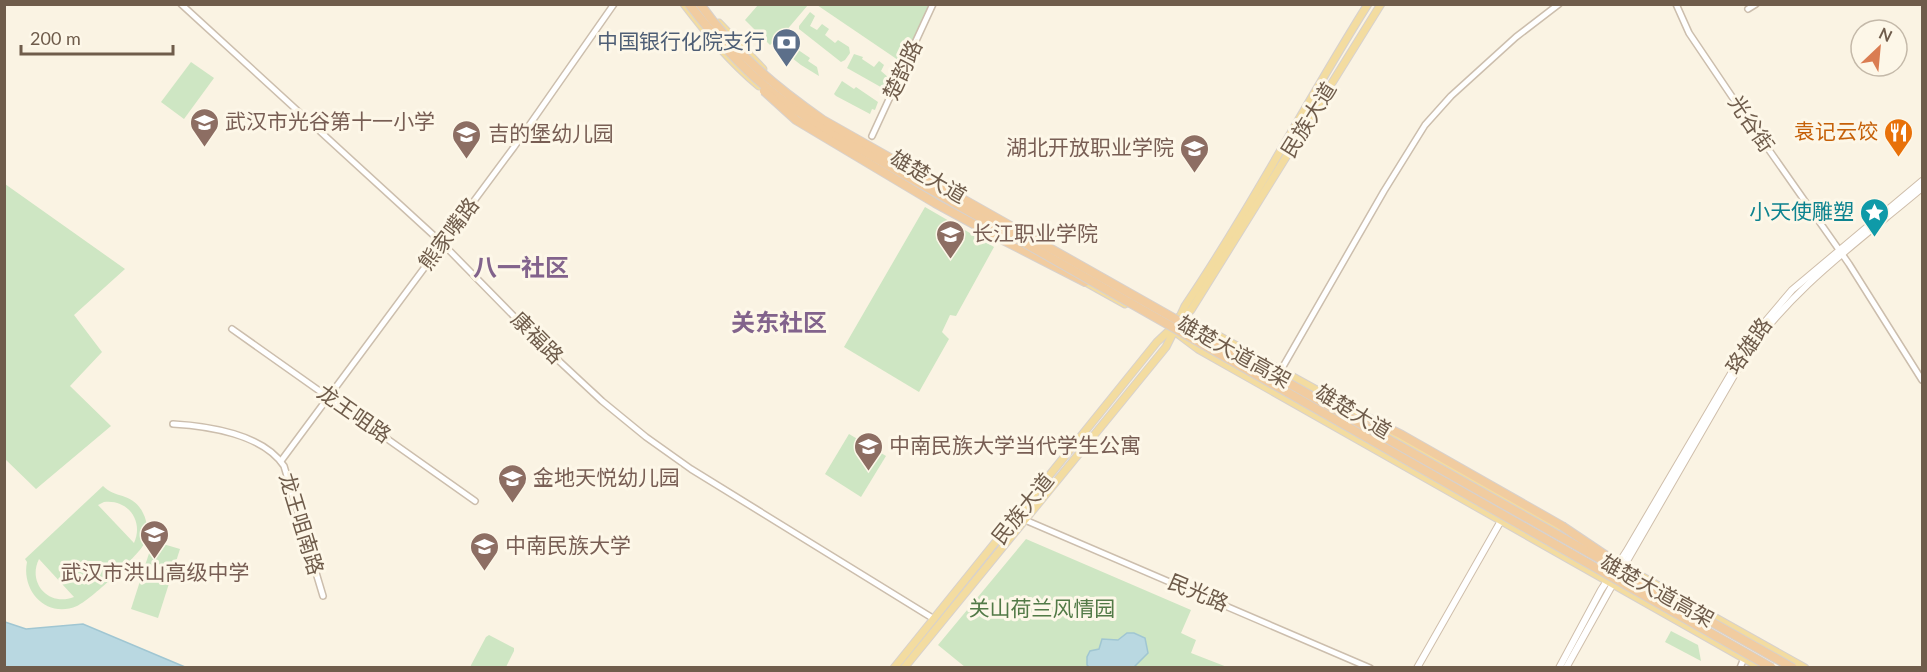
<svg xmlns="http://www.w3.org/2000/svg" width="1927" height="672" font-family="Lato,'Noto Sans SC',sans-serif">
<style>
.green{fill:#cee6c3;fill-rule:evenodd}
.water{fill:#b9d8e1;stroke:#a0c6d2;stroke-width:1.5}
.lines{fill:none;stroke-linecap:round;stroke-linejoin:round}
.tertiary-casing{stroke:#ccbead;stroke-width:8}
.secondary-casing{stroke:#cfbeab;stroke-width:8}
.primary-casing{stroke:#d7d1cd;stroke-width:9}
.trunk-casing{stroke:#d7d1cd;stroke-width:10}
.tertiary{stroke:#fff;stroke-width:5}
.secondary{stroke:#fff;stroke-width:6}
.primary{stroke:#f3dca0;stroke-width:7}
.trunk{stroke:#f1cca0;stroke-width:8}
.trunk-bridge-casing{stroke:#d7d1cd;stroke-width:10;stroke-linecap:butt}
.trunk-bridge{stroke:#f1cca0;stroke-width:8}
.labels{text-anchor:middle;stroke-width:6;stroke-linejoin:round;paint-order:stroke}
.service-label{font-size:21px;fill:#4e5e75;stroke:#fdf7e8;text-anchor:end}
.street-label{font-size:21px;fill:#6f5c4b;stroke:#fdf7e8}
.education-label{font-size:21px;fill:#785e54;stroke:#fdf7e8;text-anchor:start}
.food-label{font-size:21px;fill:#c56008;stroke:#fdf7e8;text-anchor:end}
.culture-label{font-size:21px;fill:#0d838f;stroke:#fdf7e8;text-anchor:end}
.park-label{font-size:21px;fill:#527a47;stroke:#fdf7e8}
.quarter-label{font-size:24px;font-weight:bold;fill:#82638c;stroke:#fdf7e8}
</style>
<rect width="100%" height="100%" fill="#faf3e3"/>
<!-- green -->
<g class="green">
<polygon points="758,5 758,4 808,5 785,32 770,45 745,20"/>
<polygon points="817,5 930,5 904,64"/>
<polygon points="810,12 815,16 810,26 817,30 822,24 829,29 825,35 835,43 838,40 849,47 850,53 845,60 841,62 799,29 799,26"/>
<polygon points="786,37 789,39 788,43 810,58 808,61 817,67 819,76 801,65 778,47"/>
<polygon points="854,54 863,57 862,59 874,67 879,61 884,65 881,71 889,78 892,73 894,75 886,90 847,68"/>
<polygon points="191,62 214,78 184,119 161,102"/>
<polygon points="842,81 854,89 856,87 878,102 875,110 872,109 870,114 836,96 834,94"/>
<polygon points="5,184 125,269 74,315 102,352 70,386 111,426 36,489 5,459"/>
<polygon points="925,207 994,247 956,316 950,315 942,332 949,339 919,392 844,347"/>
<polygon points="849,434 886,456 861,497 825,474"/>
<path d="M103 486C115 499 133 492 143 513 148 522 148 534 144 544 138 556 89 601 77 606 47 619 21 591 27 562L25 559ZM104 502C128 499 144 521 134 543L98 505ZM39 559 74 597C49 607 27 583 39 559Z"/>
<polygon points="1026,539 1191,610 1181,633 1196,640 1191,653 1227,667 965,667 938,645"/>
<polygon points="153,541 180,549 158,618 131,609"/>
<polygon points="1671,631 1698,645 1701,661 1665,642"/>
<polygon points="489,635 514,648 514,651 506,667 470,667 486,637"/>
</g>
<!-- water -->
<g class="water">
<polygon points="5,622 26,629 83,624 185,667 5,667"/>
<polygon points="1127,633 1134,633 1145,638 1148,653 1134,667 1089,667 1087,665 1087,657 1090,651 1099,649 1102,639 1118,640"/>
</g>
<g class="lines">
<defs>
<g id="tertiary">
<polyline points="181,4 442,243 544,347 602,401 646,437 691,469 934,619"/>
<polyline points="1676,4 1689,33 1741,110 1849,264 1922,380"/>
<polyline points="1748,9 1756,4"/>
<polyline points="872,136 933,4"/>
<polyline points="232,329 475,501"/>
<polyline points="1281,370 1384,191 1425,125 1451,96 1516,37 1559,4"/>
<path d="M173 424C208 426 263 434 284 466L323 596"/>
<polyline points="281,461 514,147 614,4"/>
<polyline points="1025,520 1370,668"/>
<polyline points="1740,668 1744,658"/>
</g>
<g id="secondary">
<path d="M1623 568 1743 360C1790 289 1858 242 1922 188"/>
<polyline points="1417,668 1502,519"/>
<polyline points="1559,668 1601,590 1626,552 1753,336 1792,290 1922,181"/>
<polyline points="1566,668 1614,582"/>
</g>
<g id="primary">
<path d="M684 4C707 34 730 62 759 86"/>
<polyline points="719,23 763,69"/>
<polyline points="789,110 812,126"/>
<polyline points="865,157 898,175"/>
<polyline points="934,195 1020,245"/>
<polyline points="1082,280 1125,304"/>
<polyline points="1179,317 1208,330 1360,414 1375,426 1580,542"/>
<path d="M1178 321 1185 306C1251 208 1305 104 1368 4"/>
<polyline points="1174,331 1198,349 1761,668"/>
<polyline points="1616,562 1805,668"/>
<polyline points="894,668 1157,342 1191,310 1381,4"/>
<polyline points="904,668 1166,347 1174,331"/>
</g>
<g id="trunk">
<polyline points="1001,239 1085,282"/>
<polyline points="1360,414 1402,435 1562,526"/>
</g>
</defs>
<!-- tertiary casing -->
<use href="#tertiary" class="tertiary-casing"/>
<!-- secondary casing -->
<use href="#secondary" class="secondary-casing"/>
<!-- primary casing -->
<use href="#primary" class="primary-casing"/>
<!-- trunk casing -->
<use href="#trunk" class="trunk-casing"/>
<!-- tertiary -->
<use href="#tertiary" class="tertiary"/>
<!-- secondary -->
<use href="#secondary" class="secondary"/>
<!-- primary -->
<use href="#primary" class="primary"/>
<!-- trunk -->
<use href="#trunk" class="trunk"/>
<defs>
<g id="trunk-bridge">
<path d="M689 4C712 34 737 63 766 87 782 101 801 113 819 126L1772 668"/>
<path d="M700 4C735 53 774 86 823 120L1793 668"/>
<polyline points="764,91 796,120 935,203 1001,239"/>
<polyline points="1562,526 1620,565"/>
</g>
</defs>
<!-- trunk-bridge casing -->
<use href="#trunk-bridge" class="trunk-bridge-casing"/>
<!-- trunk-bridge -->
<use href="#trunk-bridge" class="trunk-bridge"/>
</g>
<!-- icons -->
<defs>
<symbol id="bank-pin" viewBox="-11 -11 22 30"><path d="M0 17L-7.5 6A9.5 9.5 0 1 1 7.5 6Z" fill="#5c6f8a" stroke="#fdf7e8"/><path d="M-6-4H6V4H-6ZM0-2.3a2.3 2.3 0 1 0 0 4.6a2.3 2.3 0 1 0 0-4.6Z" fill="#fff"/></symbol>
<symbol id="school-pin" viewBox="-11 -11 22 30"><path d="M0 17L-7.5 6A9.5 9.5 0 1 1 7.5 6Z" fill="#8d6e63" stroke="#fdf7e8"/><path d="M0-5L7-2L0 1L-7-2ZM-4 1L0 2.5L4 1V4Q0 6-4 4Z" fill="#fff"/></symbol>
<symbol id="restaurant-pin" viewBox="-11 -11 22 30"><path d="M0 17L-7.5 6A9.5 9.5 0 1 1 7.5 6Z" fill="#e8710a" stroke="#fdf7e8"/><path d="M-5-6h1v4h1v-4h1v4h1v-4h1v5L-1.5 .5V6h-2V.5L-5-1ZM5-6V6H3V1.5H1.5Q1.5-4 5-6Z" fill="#fff"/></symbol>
<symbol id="university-pin" viewBox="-11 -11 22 30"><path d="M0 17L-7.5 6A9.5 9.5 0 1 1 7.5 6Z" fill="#8d6e63" stroke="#fdf7e8"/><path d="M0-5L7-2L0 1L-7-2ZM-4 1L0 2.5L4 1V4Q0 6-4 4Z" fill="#fff"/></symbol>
<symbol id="sight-pin" viewBox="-11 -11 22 30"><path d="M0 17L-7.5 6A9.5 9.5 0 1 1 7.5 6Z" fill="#0f9aa8" stroke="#fdf7e8"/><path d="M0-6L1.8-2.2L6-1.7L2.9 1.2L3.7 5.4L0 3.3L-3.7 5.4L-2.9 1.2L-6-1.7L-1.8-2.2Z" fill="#fff"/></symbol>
</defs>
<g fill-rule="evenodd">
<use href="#bank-pin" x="770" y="26" width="33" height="45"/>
<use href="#school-pin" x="188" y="106" width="33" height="45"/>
<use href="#restaurant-pin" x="1882" y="116" width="33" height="45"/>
<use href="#school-pin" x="450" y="118" width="33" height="45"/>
<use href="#university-pin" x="1178" y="132" width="33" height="45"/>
<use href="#sight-pin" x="1858" y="196" width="33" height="45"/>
<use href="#university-pin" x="934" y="218" width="33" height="45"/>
<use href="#university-pin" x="852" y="430" width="33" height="45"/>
<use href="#school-pin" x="496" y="462" width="33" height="45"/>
<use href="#school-pin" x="138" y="518" width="33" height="45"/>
<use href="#university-pin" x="468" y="530" width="33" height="45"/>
</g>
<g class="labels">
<!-- service labels -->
<g class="service-label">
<text x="765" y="49">中国银行化院支行</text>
</g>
<!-- street labels -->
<g class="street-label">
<text transform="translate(903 70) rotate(-65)" y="7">楚韵路</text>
<text transform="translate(1309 120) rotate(-58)" y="7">民族大道</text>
<text transform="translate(1751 124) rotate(56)" y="7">光谷街</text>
<text transform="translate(928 177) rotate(30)" y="7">雄楚大道</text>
<text transform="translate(449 234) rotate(-53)" y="7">熊家嘴路</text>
<text transform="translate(537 338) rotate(45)" y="7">康福路</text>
<text transform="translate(1749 346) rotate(-55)" y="7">珞雄路</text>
<text transform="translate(1234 352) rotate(29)" y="7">雄楚大道高架</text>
<text transform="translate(1353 412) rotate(31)" y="7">雄楚大道</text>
<text transform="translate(354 414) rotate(35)" y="7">龙王咀路</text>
<text transform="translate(1023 509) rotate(-51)" y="7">民族大道</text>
<text transform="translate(301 524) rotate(73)" y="7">龙王咀南路</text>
<text transform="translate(1657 591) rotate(29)" y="7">雄楚大道高架</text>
<text transform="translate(1198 593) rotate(23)" y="7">民光路</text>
</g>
<!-- education labels -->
<g class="education-label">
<text x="225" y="129">武汉市光谷第十一小学</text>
<text x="488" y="141">吉的堡幼儿园</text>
<text x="1174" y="155" text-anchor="end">湖北开放职业学院</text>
<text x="972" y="241">长江职业学院</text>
<text x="889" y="453">中南民族大学当代学生公寓</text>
<text x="533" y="485">金地天悦幼儿园</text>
<text x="505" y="553">中南民族大学</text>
<text x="155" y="580" text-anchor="middle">武汉市洪山高级中学</text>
</g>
<!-- food labels -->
<g class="food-label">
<text x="1878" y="139">袁记云饺</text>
</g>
<!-- culture labels -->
<g class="culture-label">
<text x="1854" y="219">小天使雕塑</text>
</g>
<!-- park labels -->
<g class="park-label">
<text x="1042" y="616">关山荷兰风情园</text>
</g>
<!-- quarter labels -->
<g class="quarter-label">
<text x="521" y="276">八一社区</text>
<text x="779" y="331">关东社区</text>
</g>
</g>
<!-- border -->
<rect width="1927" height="672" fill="none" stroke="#6f5c4b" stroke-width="12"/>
<!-- north arrow -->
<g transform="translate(1879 48) rotate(26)"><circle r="28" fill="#fdf7e8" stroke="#c4b9a9" stroke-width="1.5"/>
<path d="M0-4.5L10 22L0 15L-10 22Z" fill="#da7d52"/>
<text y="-9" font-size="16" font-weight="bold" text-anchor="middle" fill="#6f5c4b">N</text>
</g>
<!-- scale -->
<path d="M21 45v9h152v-9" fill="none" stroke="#6f5c4b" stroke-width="3"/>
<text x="30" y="45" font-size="18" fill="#6f5c4b" stroke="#fdf7e8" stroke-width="4.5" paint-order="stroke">200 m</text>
</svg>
